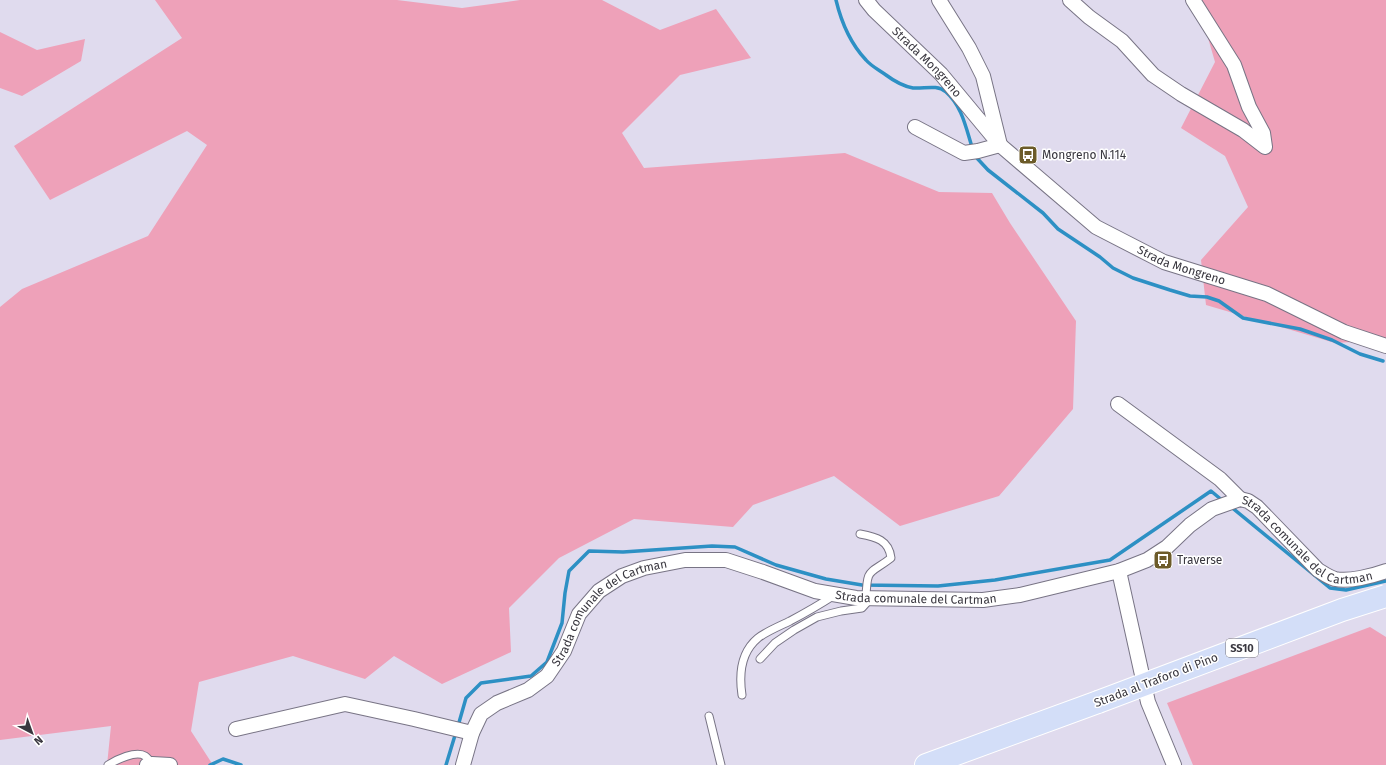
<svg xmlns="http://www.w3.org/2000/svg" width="1386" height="765" font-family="'Fira Sans',sans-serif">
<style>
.green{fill:#eea1b9}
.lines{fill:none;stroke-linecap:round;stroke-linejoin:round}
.stream{stroke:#2d90c4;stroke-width:3.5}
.service-casing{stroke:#787485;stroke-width:9}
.minor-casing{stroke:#787485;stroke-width:16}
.primary-casing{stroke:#fff;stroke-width:24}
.service{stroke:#fff;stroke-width:7}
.minor{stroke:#fff;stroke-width:14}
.primary{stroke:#d3def8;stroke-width:22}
.primary-bridge-casing{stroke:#fff;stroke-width:24;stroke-linecap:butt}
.primary-bridge{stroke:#d3def8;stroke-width:22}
.labels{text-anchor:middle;stroke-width:3;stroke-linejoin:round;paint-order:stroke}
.shield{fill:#fff;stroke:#747379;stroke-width:1}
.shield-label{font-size:11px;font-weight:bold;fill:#39373f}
.street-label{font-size:12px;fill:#39373f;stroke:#fff}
.poi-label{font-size:12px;fill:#39373f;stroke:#fff;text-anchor:start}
</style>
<rect width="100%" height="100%" fill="#e0dbee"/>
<!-- green -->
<g class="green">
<polygon points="155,0 397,0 462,8 520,0 602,0 660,30 716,9 751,58 680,75 622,133 644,168 845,153 939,192 992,193 1010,223 1076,321 1073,409 999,496 900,526 834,476 753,505 733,527 634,519 559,558 509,608 511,652 442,684 394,656 365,679 293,656 199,682 191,731 213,765 107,765 111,726 0,740 0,307 22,289 148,236 207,145 187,131 50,200 14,146 182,38"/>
<polygon points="1197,0 1386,0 1386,340 1335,343 1206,305 1201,260 1248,207 1225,156 1181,128 1215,62"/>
<polygon points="0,32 37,50 85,39 81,61 22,96 0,88"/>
<polygon points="1370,627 1386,637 1386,765 1193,765 1167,703"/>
</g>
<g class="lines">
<!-- stream -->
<g class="stream">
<path d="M836 0C841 21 851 44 866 60 871 66 879 70 886 75 894 81 902 86 913 88 925 89 936 84 946 92 962 106 966 128 972 147"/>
<polyline points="975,156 988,170 1043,213 1058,229 1100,257 1113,268 1133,278 1170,290 1190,296 1207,297 1219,301 1243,318 1300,329 1332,340 1360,354 1383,361"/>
<polyline points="1230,506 1330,588 1346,590 1386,581"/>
<polyline points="458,726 466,698 481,683 531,676 547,662 562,623 565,593 569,571 589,551 623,552 712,546 735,547 776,565 826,579 862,585 938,586 995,580 1110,560 1211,491 1223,501"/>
<polyline points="210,765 223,759 241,765"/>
<polyline points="446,765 456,732"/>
</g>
<defs>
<g id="service">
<path d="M860 534C876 537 889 540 891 558 869 575 867 567 866 598"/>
<polyline points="760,659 775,643 794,630 817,617 841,611 862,608 871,598"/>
<path d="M742 695C739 675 741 652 758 638 767 631 780 626 790 621 805 613 819 605 833 596"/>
<polyline points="709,716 721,765"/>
<path d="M108 765C116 760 136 750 145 756 148 758 150 761 152 764"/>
</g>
<g id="minor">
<path id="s1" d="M866 0 874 10 941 74 1000 145 1096 227 1164 262 1267 294 1344 332 1386 346"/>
<polyline points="1070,0 1089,17 1122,41 1153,75 1181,94 1243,130 1265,147 1263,133 1249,107 1234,65 1193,0"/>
<polyline points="915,127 964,153 978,151 1000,145 983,76 969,48 939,0"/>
<polyline points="1118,404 1220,479 1240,499"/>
<polyline points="1119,571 1148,702 1174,765"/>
<polyline points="236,729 345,704 414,719 472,733"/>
<polyline points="147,765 152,764 170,765"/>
<path id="s2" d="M463 765 472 733 481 714 497 703 528 690 547 676 564 651 579 614 599 591 622 576 644 568 685 560H726L763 572 815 591 856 598 983 600 1020 595 1119 571 1147 560 1167 547 1190 525 1212 509 1240 499 1248 501 1257 507 1318 570C1323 573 1328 577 1335 579 1349 582 1372 576 1386 571"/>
</g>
<polyline id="primary" points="926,765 1098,702"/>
</defs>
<!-- service casing -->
<use href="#service" class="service-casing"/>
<!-- minor casing -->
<use href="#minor" class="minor-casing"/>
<!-- primary casing -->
<use href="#primary" class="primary-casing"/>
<!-- service -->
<use href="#service" class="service"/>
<!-- minor -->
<use href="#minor" class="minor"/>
<!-- primary -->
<use href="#primary" class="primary"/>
<defs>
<polyline id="primary-bridge" points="1098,702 1342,610 1386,596"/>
</defs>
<!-- primary-bridge casing -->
<use href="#primary-bridge" class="primary-bridge-casing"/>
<!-- primary-bridge -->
<use href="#primary-bridge" class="primary-bridge"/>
</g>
<!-- icons -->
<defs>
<symbol id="bus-square" viewBox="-11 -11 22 22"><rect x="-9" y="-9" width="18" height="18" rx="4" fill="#6c5b29" stroke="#fff"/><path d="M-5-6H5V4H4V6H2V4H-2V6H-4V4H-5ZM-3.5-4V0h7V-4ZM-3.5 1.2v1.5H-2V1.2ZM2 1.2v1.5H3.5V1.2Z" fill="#fff"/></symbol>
</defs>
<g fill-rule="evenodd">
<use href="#bus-square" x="1017" y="144" width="22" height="22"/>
<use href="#bus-square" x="1152" y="549" width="22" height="22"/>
</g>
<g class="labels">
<!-- shield labels -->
<rect class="shield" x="1226" y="639" width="32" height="18" rx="3"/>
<g class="shield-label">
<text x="1242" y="652">SS10</text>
</g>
<!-- street labels -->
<g class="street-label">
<text dy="4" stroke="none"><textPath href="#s1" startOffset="87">Strada Mongreno</textPath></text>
<text dy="4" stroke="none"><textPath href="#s1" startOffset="418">Strada Mongreno</textPath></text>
<text dy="4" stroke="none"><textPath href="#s2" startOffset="993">Strada comunale del Cartman</textPath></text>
<text dy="4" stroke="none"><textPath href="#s2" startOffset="561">Strada comunale del Cartman</textPath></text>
<text dy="4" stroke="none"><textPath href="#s2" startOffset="225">Strada comunale del Cartman</textPath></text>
<text transform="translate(1156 680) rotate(-21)" y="4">Strada al Traforo di Pino</text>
</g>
<!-- poi labels -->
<g class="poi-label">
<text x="1042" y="159">Mongreno N.114</text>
<text x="1177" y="564">Traverse</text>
</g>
</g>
<!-- north arrow -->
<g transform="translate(32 733) rotate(139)" stroke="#ffffff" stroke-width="3" paint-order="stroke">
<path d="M0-3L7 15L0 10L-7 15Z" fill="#39373f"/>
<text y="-6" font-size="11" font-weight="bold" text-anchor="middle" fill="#39373f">N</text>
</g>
</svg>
